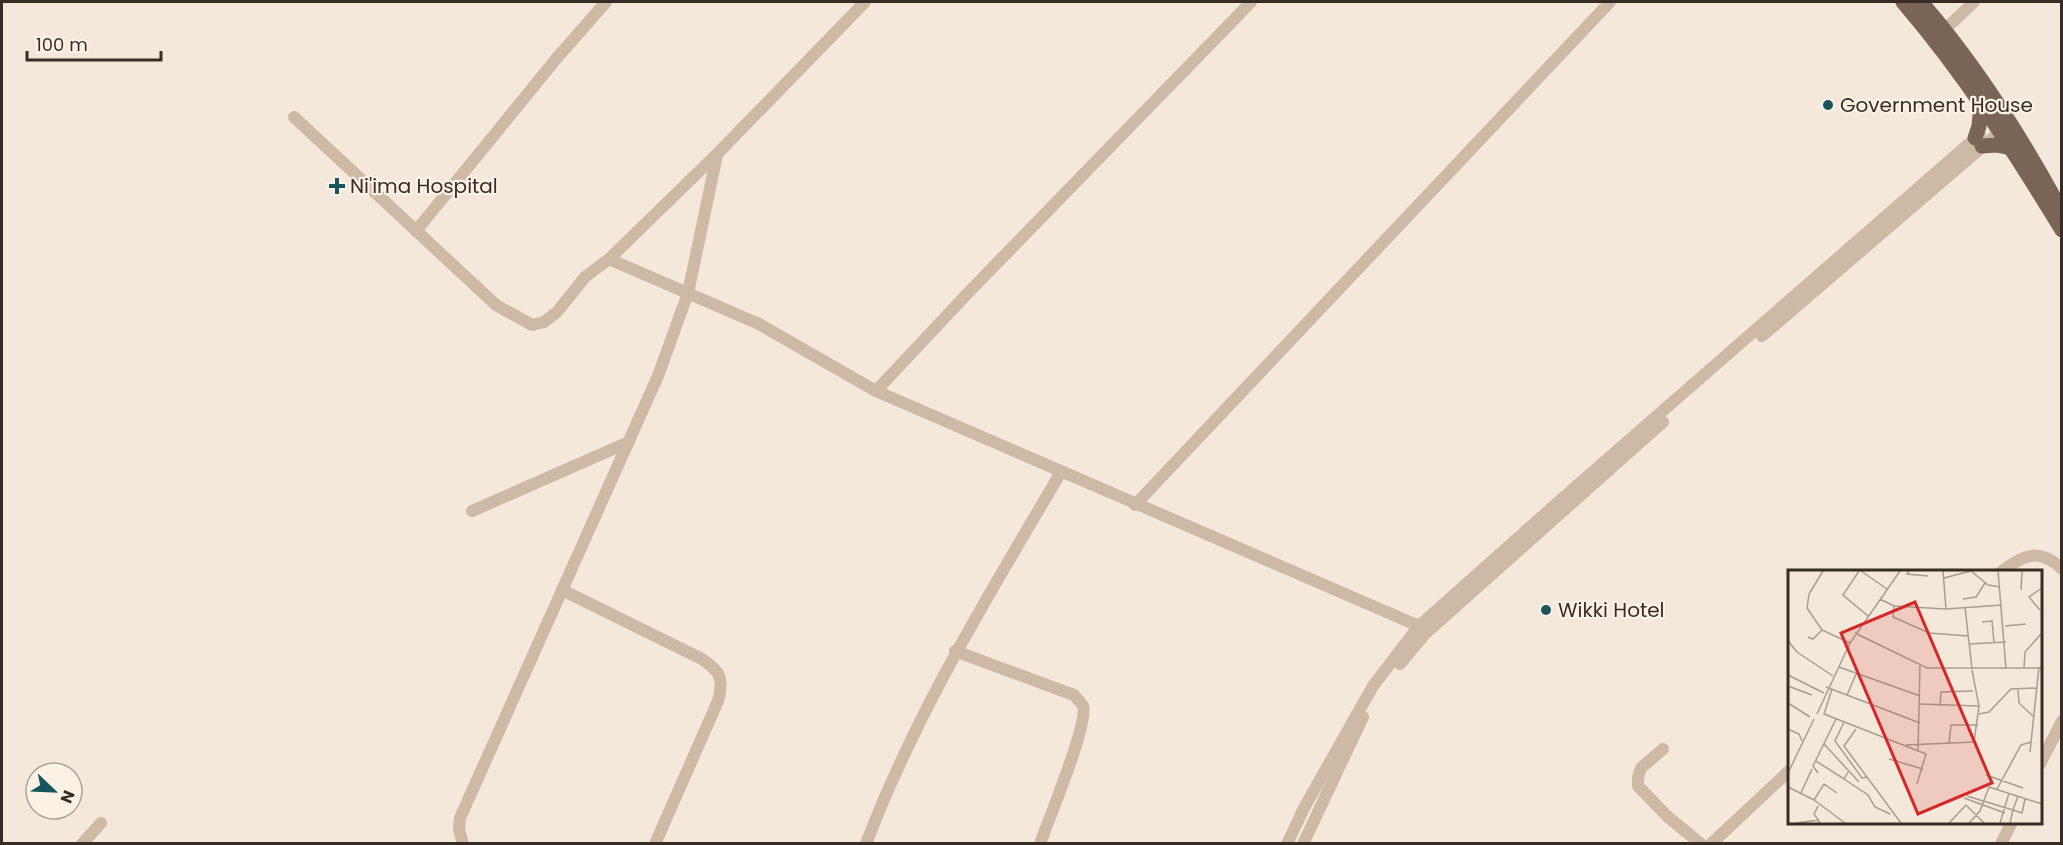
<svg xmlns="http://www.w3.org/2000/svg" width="2063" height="845" font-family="Poppins,sans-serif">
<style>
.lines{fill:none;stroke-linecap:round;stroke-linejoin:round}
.minor{stroke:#cdb9a4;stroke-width:12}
.major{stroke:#7a6456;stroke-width:15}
.poi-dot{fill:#18545c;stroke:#fbf2e5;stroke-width:2}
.labels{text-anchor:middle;stroke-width:4.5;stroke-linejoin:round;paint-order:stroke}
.poi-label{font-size:20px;fill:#372c26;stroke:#fbf2e5;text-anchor:start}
.inset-road{fill:none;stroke:#a89d91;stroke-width:1.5}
.view{fill:#d62828;fill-opacity:0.15;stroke:#d62828;stroke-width:3}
.inset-edge{fill:none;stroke:#372c26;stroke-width:3}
</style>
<rect width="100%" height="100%" fill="#f3e8d9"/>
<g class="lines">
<!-- minor -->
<g class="minor">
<polyline points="1938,36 1974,2"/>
<polyline points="294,117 496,305 532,325 544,322 557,312 585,277 609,259 717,154 865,2"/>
<polyline points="416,231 556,59 606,2"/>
<polyline points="609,259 759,324 876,391 1419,626 1423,630"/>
<polyline points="1762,336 1995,136 1999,122"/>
<polyline points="876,391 966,295 1251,2"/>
<polyline points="1135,505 1610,2"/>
<polyline points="472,511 629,442"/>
<path d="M2001 572C2023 555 2039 547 2062 569"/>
<path d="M562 590 702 659C721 672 724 679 718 701L655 844"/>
<path d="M955 651 1074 695C1076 698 1081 702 1083 706 1089 723 1048 821 1040 844"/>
<polyline points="1400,664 1426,633 1663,422"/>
<polyline points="1663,749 1641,768 1638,777 1638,786 1668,817 1701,844"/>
<polyline points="2040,764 2062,721"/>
<polyline points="82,844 101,823"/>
<polyline points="463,844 459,829 460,818 658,376 688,293 717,155"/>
<path d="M866 844C916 712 990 593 1061 472"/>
<polyline points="1287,844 1304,808 1373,686 1419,626 1564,497 1980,134"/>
<polyline points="1303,844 1363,717"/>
<polyline points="1711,844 1790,770"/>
<polyline points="2001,844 2012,822"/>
</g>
<!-- major -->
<g class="major">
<path d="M1903 2C1964 73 2013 150 2062 230"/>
<path d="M1921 2C1977 66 2022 138 2062 212"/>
<polyline points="1975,138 1979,126 1981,102"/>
<polyline points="1982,146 1997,145 2011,148"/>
</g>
</g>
<!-- markers -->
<g class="poi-dot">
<circle cx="1828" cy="105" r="6"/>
<path d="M334 177h6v6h6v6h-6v6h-6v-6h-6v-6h6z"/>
<circle cx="1546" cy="610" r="6"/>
</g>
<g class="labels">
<!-- poi labels -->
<g class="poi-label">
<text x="1840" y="112">Government House</text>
<text x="350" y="193">Ni'ima Hospital</text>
<text x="1558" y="617">Wikki Hotel</text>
</g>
</g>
<!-- overview -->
<g transform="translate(1788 570)">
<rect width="254" height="254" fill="#f3e8d9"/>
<path class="inset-road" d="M35 1 21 24 19 38 34 60 62 73M71 1 55 25 80 46M73 1 99 19M121 1 119 4 140 6M155 1 158 39M183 1 200 15 212 17M210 1 218 99M156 8 183 1M233 20 234 1M92 29 106 36 158 39 214 35M175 29 188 27 197 13M106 36 105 47 141 63 180 66M177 37 184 99M252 40 241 27 254 18M194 52 204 51 206 72M217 56 238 54M67 63 139 98H254M20 67 25 69 34 60M0 71 9 82 45 106M181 74 218 72M51 97 132 126M236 98 237 82 254 63M0 105 36 123M0 116 24 125M38 117 132 153M44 119 36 144 138 184 129 214M230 120 231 133 245 146M59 125 69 102M0 133 22 147M132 134 191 136M152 136 153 122 185 121M29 144 62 73 112 1M191 144 201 142 223 119 249 118M56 152 47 171 74 208 79 207M0 159 11 164 14 171M68 159 56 176 113 253M161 173 163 155H190M36 174 71 212M118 175 186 172 191 136 184 100M130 181 132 96M242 182 251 97M101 189 135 199M28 191 56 209 60 202M0 203 26 149M30 203 25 196 48 149M198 205 235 218M56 209 80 225 87 237 102 244M0 217 26 230 36 214 49 223M209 219 233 175 243 172M13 223 24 199M179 226 225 240 230 226M176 228 217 243M26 230 57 253M30 236 26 244 32 253M8 253 31 250M161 253 178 235 196 253M181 253 192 241 201 217 254 234M212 253 221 223M222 253 225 240 234 243 237 229"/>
<path class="view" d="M127 32 204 213 130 244 53 63Z"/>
<rect width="254" height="254" class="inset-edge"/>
</g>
<!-- border -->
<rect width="2063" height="845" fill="none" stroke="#372c26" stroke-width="6"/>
<!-- north arrow -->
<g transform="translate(54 791) rotate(113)"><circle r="28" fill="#fbf2e5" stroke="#ada399" stroke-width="1.5"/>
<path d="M0-4.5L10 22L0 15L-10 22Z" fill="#18545c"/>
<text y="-9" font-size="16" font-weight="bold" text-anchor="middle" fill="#372c26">N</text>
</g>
<!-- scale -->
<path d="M27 51v9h134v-9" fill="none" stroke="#372c26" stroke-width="3"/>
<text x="36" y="51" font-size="18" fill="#372c26" stroke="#fbf2e5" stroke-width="4.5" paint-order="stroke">100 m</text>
</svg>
